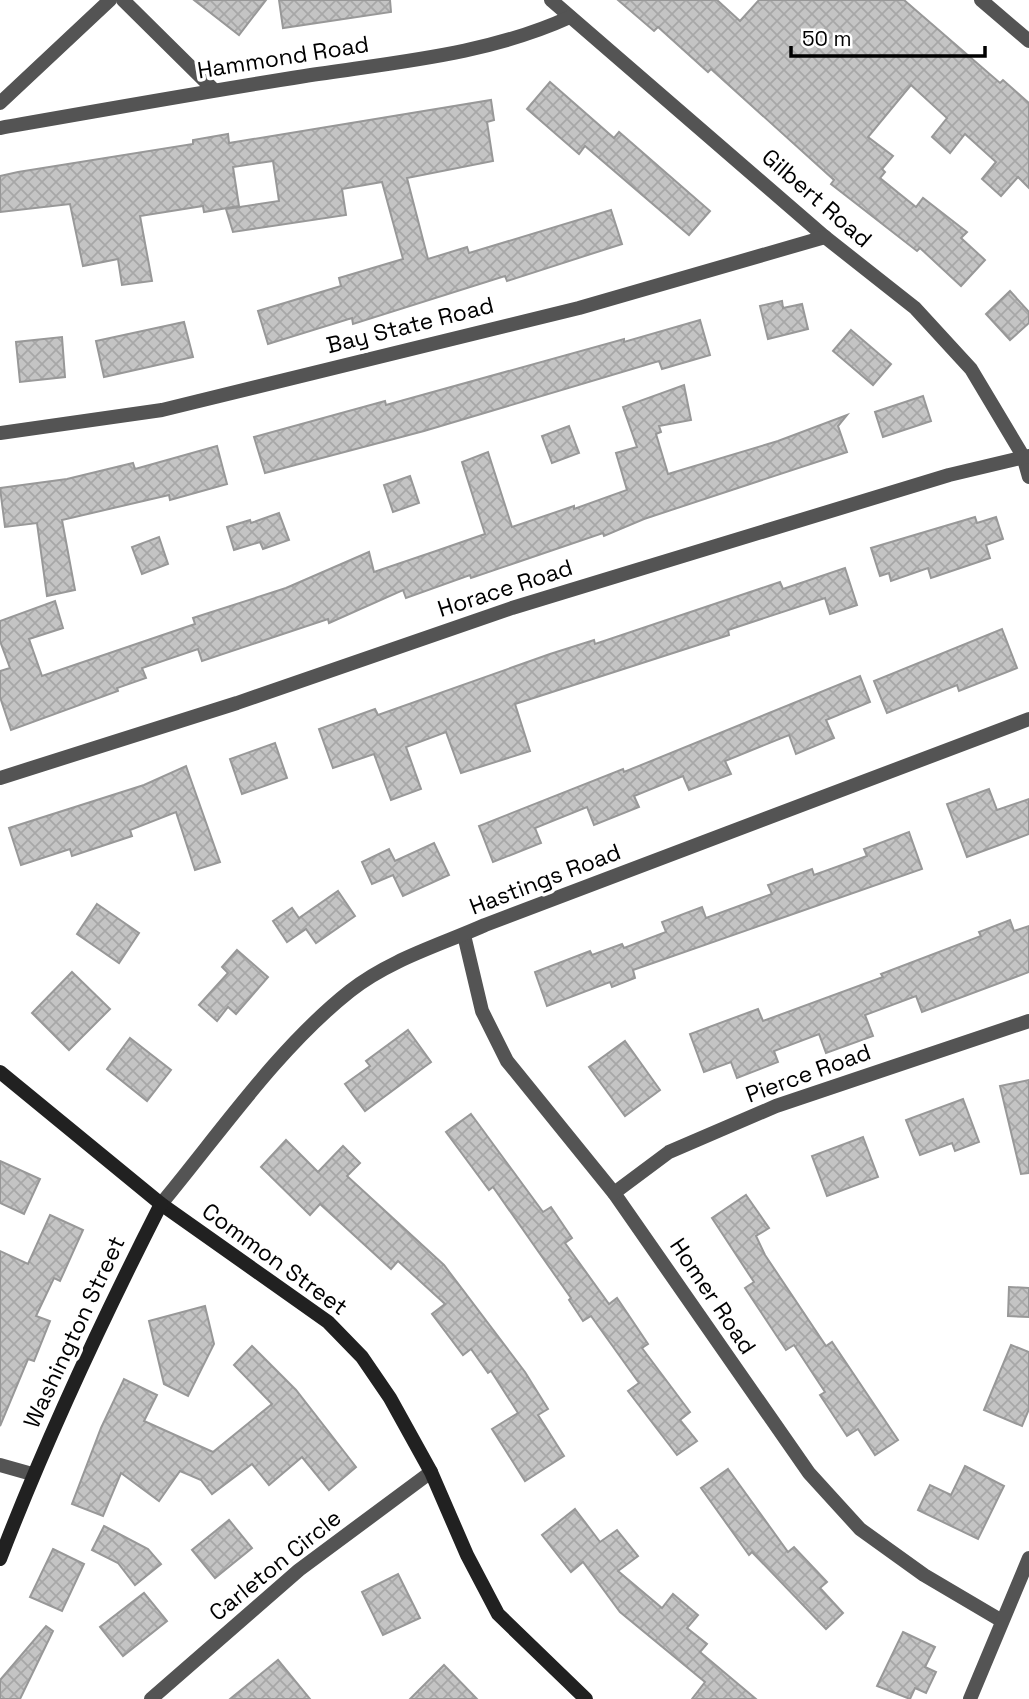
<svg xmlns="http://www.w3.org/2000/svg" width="1029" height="1699" font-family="'Space Grotesk',sans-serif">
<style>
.building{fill:url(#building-cross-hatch);stroke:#989898;stroke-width:2}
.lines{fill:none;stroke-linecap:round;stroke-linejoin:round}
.street{stroke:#545454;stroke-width:14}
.secondary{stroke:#212121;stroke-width:14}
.labels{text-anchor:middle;stroke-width:7;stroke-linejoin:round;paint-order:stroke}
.street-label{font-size:23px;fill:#000;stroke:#fff}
</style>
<defs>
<pattern id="building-cross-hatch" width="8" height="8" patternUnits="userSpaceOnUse" patternTransform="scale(1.75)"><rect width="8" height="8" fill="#c4c4c4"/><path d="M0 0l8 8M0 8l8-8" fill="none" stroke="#a7a7a7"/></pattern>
</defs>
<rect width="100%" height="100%" fill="#fff"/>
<!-- building -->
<g class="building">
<polygon points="194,0 266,0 239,35"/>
<polygon points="279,0 390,0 391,12 283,28"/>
<polygon points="618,0 717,0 740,21 759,0 904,0 1000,83 1003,80 1029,103 1029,188 1018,177 1001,196 982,179 996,162 965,134 950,153 932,137 947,118 911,85 868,137 893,156 882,169 885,172 880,178 916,207 923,198 967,232 961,238 985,260 961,286 920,248 917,251 831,184 834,180 711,69 708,72 658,27 654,31"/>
<polygon points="550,82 614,138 619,132 710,211 689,235 585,146 579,154 527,109"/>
<polygon points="491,100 494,120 487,122 493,161 407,178 428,259 467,247 469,253 611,210 622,244 507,281 505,276 353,324 352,318 268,344 258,311 341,286 339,278 403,259 382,182 342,189 346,215 233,232 226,209 279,201 273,161 233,167 239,206 204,212 203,206 140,216 152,281 122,285 118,259 83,266 70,204 0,212 0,176 18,172 193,144 193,140 228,134 229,143"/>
<polygon points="1010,291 1029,312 1029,323 1010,340 986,314"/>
<polygon points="782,301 783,308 802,304 808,329 768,339 760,306"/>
<polygon points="700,320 710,355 662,369 659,361 424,431 265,473 254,437 385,401 386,405 624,339 624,342"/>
<polygon points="184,322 193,357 104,377 96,341"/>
<polygon points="851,330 891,364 873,385 833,351"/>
<polygon points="62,337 65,377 20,382 16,342"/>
<polygon points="684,385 691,420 659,426 661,432 656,434 668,474 778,441 847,415 838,426 847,452 644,519 604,536 603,533 471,578 470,575 406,598 403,590 329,623 328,619 202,661 198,649 142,668 146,678 117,688 118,691 11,730 0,697 0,671 10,668 0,641 0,621 55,601 63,628 29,639 42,676 195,624 193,618 286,588 369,552 374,572 436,551 485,534 462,462 488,452 512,527 574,506 574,509 627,490 616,453 637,447 623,407"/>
<polygon points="923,396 931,421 883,437 875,412"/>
<polygon points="569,426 579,453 552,463 542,436"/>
<polygon points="217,446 227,484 170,500 169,495 62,520 75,590 47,596 37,523 5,527 0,488 67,479 133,463 135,469"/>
<polygon points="410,476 419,503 393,512 384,485"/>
<polygon points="279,513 289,540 263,549 260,542 234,550 227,527 250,520 251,523"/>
<polygon points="975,517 977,523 996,517 1003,539 986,545 990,558 931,578 928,568 891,581 889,573 880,576 871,548"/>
<polygon points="159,537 168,564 142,574 132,547"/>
<polygon points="845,568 857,605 830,614 825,598 728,630 729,635 515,704 530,751 461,773 446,732 406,747 421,789 391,800 374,754 333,768 319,729 375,709 378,715 550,654 594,640 595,644 780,582 783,589"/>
<polygon points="1002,629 1017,668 959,691 957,685 887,713 874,681"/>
<polygon points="860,676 870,702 826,720 834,738 796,754 789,735 725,761 731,774 689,790 683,776 634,796 639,807 594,825 587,807 535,828 541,843 493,862 479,826 623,769 624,772"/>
<polygon points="275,743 287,778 242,794 230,759"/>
<polygon points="186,766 220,862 195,870 176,812 130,830 132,836 72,856 70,849 21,865 9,828 144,785"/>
<polygon points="989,789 997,810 1029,799 1029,834 967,857 947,804"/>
<polygon points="909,832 922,869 633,970 635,978 612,987 610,982 547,1006 535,972 590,951 592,955 622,944 624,948 666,932 662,922 702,907 706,918 772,894 768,885 812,869 814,875 867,856 864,849"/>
<polygon points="434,843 449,875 403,896 393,875 372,884 362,862 389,849 395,861"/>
<polygon points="338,891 355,916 316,943 306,929 287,942 273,921 292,908 299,918"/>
<polygon points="97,904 139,933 119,963 77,934"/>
<polygon points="1010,920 1014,931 1029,926 1029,972 922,1012 916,996 865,1015 873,1036 826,1053 819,1034 774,1051 778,1062 737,1078 731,1062 704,1072 690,1034 758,1009 763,1021 883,977 881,974 981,936 979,932"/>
<polygon points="237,950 268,977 236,1014 228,1007 217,1021 199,1005 228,973 222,967"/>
<polygon points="72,972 110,1009 69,1050 32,1013"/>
<polygon points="408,1030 431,1062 365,1111 345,1084 370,1066 366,1061"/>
<polygon points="130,1038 171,1070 147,1101 107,1069"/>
<polygon points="625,1041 660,1090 625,1116 589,1067"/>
<polygon points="1029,1080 1029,1173 1021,1174 1000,1086"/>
<polygon points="963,1099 979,1142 955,1151 952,1143 920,1155 906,1120"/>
<polygon points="471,1114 543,1212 551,1207 572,1238 565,1243 609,1304 617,1298 648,1344 642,1348 690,1412 680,1420 697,1441 677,1455 628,1391 639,1383 591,1316 583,1321 569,1300 571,1298 493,1187 489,1190 446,1132"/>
<polygon points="863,1137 878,1177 827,1196 812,1156"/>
<polygon points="286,1140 318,1172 343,1146 360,1163 347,1176 444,1265 525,1372 548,1409 538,1415 564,1456 525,1481 492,1429 518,1413 491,1371 488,1373 471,1349 463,1355 432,1314 445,1304 398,1261 391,1269 320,1204 310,1215 261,1167"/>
<polygon points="0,1161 40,1179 24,1214 0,1203"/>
<polygon points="746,1195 769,1228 756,1236 765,1255 826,1346 832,1342 898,1440 875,1455 858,1429 847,1436 820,1395 825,1392 794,1345 786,1350 745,1288 754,1282 712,1218"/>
<polygon points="50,1215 83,1230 60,1281 54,1278 36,1316 50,1321 34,1361 28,1359 0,1426 0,1251 28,1264"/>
<polygon points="1009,1287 1029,1288 1029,1317 1008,1316"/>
<polygon points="205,1306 214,1344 188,1396 164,1384 149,1321"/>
<polygon points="1011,1345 1029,1352 1029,1409 1022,1426 984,1410"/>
<polygon points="252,1346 296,1390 356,1467 329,1490 302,1457 269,1485 252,1464 212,1494 201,1480 180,1471 159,1501 121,1473 103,1516 72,1504 101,1428 124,1379 157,1395 144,1421 213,1452 272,1404 234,1365"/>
<polygon points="965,1466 1004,1486 978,1539 918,1510 930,1485 951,1495"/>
<polygon points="728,1469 788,1552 794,1547 827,1582 820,1588 843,1613 826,1629 752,1552 749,1555 701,1488"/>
<polygon points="575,1509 600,1542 617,1530 638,1556 618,1571 662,1608 673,1594 698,1615 687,1628 707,1644 700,1652 756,1699 692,1699 705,1682 620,1612 583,1562 571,1572 542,1535"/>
<polygon points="229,1520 252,1548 215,1578 192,1550"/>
<polygon points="104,1526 148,1549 161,1564 135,1585 118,1563 92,1550"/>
<polygon points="53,1549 84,1564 62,1611 30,1597"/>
<polygon points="398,1574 420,1618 383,1635 362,1592"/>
<polygon points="144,1593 167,1621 123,1656 100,1627"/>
<polygon points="46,1626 53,1631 20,1699 0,1699 0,1680"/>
<polygon points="903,1632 935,1647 925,1667 936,1672 926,1693 915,1688 910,1699 877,1686"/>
<polygon points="278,1660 310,1699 230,1699"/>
<polygon points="444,1665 477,1699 410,1699"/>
</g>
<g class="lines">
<!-- street -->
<g class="street">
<polyline points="123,0 214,90"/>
<polyline points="551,0 825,237 915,308 971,369 1023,456 1029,477"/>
<polyline points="981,0 1029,41"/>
<polyline points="0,103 110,0"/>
<path d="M0 128C102 110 203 92 305 76 395 62 487 55 570 17"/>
<polyline points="0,433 162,410 579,308 825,237"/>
<polyline points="0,778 237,703 512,608 949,475 1029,456"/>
<polyline points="464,935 482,1011 507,1061 614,1193 809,1473 860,1529 924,1575 1002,1621"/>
<polyline points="614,1193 669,1152 776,1106 1029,1021"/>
<path d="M161 1204C220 1133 278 1048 350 991 389 960 440 945 485 925L1029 719"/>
<polyline points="0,1465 32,1474"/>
<polyline points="151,1699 299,1570 431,1472"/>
<polyline points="970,1699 1029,1558"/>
</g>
<!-- secondary -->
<g class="secondary">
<polyline points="0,1072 161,1204 328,1322 362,1357 390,1398 431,1472 467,1555 498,1614 586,1699"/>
<path d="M0 1559C47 1437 102 1320 161 1204"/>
</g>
</g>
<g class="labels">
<!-- street labels -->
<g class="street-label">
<text transform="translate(283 57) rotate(-9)" y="8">Hammond Road</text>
<text transform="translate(817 198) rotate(41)" y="8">Gilbert Road</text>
<text transform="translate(410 325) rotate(-14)" y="8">Bay State Road</text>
<text transform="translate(505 588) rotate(-18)" y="8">Horace Road</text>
<text transform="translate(545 879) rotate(-21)" y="8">Hastings Road</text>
<text transform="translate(808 1073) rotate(-20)" y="8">Pierce Road</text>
<text transform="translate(275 1259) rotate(36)" y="8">Common Street</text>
<text transform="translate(713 1296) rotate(56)" y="8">Homer Road</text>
<text transform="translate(74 1332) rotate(-65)" y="8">Washington Street</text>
<text transform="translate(275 1565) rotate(-39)" y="8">Carleton Circle</text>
</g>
</g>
<!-- scale -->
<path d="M791 46v10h194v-10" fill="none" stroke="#000000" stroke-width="3.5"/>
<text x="802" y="46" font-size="21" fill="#000000" stroke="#ffffff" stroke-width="5" paint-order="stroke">50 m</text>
</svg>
